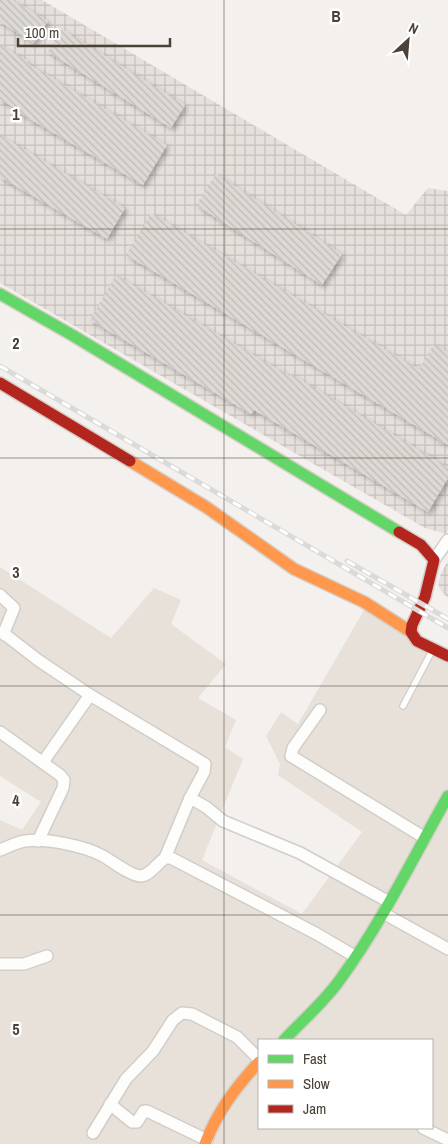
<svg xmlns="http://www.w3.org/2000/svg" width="448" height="1144" font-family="'Archivo Narrow',sans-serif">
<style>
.residential{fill:#e7e1da;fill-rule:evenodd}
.industrial{fill:url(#industrial-grid)}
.building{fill:url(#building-back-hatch);filter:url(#shadow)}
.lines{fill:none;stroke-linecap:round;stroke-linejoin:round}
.lane-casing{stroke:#d1ceca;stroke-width:8}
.street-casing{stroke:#d1ceca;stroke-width:14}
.fast-casing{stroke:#d4cec5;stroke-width:14}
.slow-casing{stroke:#d4cec5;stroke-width:14}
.jam-casing{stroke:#d4cec5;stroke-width:14}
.lane{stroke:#fdfdfc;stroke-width:5.5}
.street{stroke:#fdfdfc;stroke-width:11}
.fast{stroke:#63d668;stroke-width:11}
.slow{stroke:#ff974d;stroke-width:11}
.jam{stroke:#b3261e;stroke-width:11}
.rail-casing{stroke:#dadad9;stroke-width:5}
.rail{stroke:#fff;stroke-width:3;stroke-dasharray:9;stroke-linecap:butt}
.grid{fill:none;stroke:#4a4137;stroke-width:1;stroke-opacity:0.55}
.grid-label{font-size:16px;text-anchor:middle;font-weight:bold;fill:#4a4137;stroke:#fff;stroke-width:5;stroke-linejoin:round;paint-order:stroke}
</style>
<defs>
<pattern id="industrial-grid" width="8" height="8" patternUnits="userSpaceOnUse" patternTransform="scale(1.25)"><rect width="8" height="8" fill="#e5e0dc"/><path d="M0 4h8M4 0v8" fill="none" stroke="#c6c1bd"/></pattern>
<pattern id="building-back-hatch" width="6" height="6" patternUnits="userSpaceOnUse" patternTransform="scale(1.25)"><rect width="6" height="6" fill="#ddd9d5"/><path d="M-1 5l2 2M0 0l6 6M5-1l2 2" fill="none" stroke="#bfbbb7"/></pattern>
<filter id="shadow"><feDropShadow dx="3" dy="3" stdDeviation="2.5" flood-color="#0004"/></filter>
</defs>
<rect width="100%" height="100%" fill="#f3f0ed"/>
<!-- residential -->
<path class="residential" d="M0 567 111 638 154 588 181 600 171 624 226 664 198 698 236 720 225 747 243 759 202 860 302 914 362 832 278 775 280 764 266 736 281 712 298 724 364 610 448 658V1144H0V820L22 830 41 802 0 776ZM259 1040H432V1128H259Z"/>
<!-- industrial -->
<g class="industrial">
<polygon points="0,0 42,0 406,215 428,188 448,191 448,530 446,534 425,528 0,283"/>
<polygon points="448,561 448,598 441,591 438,584 441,573"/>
</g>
<!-- building -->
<g class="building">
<polygon points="0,0 13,0 48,21 34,43 0,22"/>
<polygon points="62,29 185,105 171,128 48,52"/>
<polygon points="0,45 28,61 27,63 167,145 143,185 16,111 17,109 0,100"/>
<polygon points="0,135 125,208 107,239 0,177"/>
<polygon points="216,174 342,254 322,285 196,205"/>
<polygon points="151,213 419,369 434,344 448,352 448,445 126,255"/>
<polygon points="116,275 290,376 291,374 448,467 448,478 428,512 254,410 251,414 90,320"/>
</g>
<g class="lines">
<defs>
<polyline id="lane" points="403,706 432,651"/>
<g id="street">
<polyline points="434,560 448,540"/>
<polyline points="0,595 14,608 5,630 5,635 7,636 38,660 90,695 205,764 204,772 190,798 165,858"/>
<polyline points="320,710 293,748 291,756 425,838"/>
<polyline points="0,732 60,775 64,780 63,788 38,841"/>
<polyline points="43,762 90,695"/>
<polyline points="190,798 206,807 223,821 300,853 389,902"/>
<path d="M0 850C8 847 17 842 25 841 46 838 85 846 103 856 112 861 131 876 141 876 150 875 158 863 165 858H171L317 934 356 957"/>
<polyline points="383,913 448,949"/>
<polyline points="0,964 24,964 47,956"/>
<polyline points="110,1104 132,1122 137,1122 144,1111 147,1111 207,1140"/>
<polyline points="423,1128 448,1140"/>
<polyline points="93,1133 126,1079 153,1051 173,1020 182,1013 192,1014 237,1037 259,1059"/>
</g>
<g id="fast">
<polyline points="0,294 72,335 399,532"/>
<path d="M284 1040C302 1021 324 1002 339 981 381 924 413 858 448 796"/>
</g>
<g id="slow">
<polyline points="130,461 206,507 294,569 364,602 411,632"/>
<path d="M205 1144C217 1112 236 1087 259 1062"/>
</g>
<g id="jam">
<polyline points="0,383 130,461"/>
<polyline points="399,532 421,545 434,560 425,597 412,625 411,632 417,641 448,656"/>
</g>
</defs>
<!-- lane casing -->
<use href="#lane" class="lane-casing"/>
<!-- street casing -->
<use href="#street" class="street-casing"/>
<!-- fast casing -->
<use href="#fast" class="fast-casing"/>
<!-- slow casing -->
<use href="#slow" class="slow-casing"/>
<!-- jam casing -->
<use href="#jam" class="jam-casing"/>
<!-- lane -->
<use href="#lane" class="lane"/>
<!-- street -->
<use href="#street" class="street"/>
<!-- fast -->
<use href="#fast" class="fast"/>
<!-- slow -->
<use href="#slow" class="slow"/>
<!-- jam -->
<use href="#jam" class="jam"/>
<defs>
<g id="rail">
<polyline points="0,366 448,628"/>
<polyline points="347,561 448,619"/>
</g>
</defs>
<!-- rail casing -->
<use href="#rail" class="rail-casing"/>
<!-- rail -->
<use href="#rail" class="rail"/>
</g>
<!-- grid -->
<path class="grid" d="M224 0V1144M0 229H448M0 458H448M0 686H448M0 915H448"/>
<g class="grid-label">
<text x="336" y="22">B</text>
<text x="16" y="120">1</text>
<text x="16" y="349">2</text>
<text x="16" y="578">3</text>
<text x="16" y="806">4</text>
<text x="16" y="1035">5</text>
</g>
<!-- legend -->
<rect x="258" y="1039" width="175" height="90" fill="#ffffff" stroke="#b7b3af"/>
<rect x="268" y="1055" width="25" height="8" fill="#63d668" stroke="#b7b3af"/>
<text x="303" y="1064" font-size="15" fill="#4a4137">Fast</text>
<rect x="268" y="1080" width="25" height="8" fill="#ff974d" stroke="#b7b3af"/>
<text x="303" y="1089" font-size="15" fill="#4a4137">Slow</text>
<rect x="268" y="1105" width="25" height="8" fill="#b3261e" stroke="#b7b3af"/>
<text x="303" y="1114" font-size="15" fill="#4a4137">Jam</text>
<!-- north arrow -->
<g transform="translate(408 40) rotate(26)" stroke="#ffffff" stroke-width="4" paint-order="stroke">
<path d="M0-4L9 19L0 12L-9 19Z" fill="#4a4137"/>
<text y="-8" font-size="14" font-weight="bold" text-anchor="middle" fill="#4a4137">N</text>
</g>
<!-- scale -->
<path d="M18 38v8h152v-8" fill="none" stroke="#4a4137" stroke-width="2.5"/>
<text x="25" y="38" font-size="15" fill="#4a4137" stroke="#ffffff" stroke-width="4" paint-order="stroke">100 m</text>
</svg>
